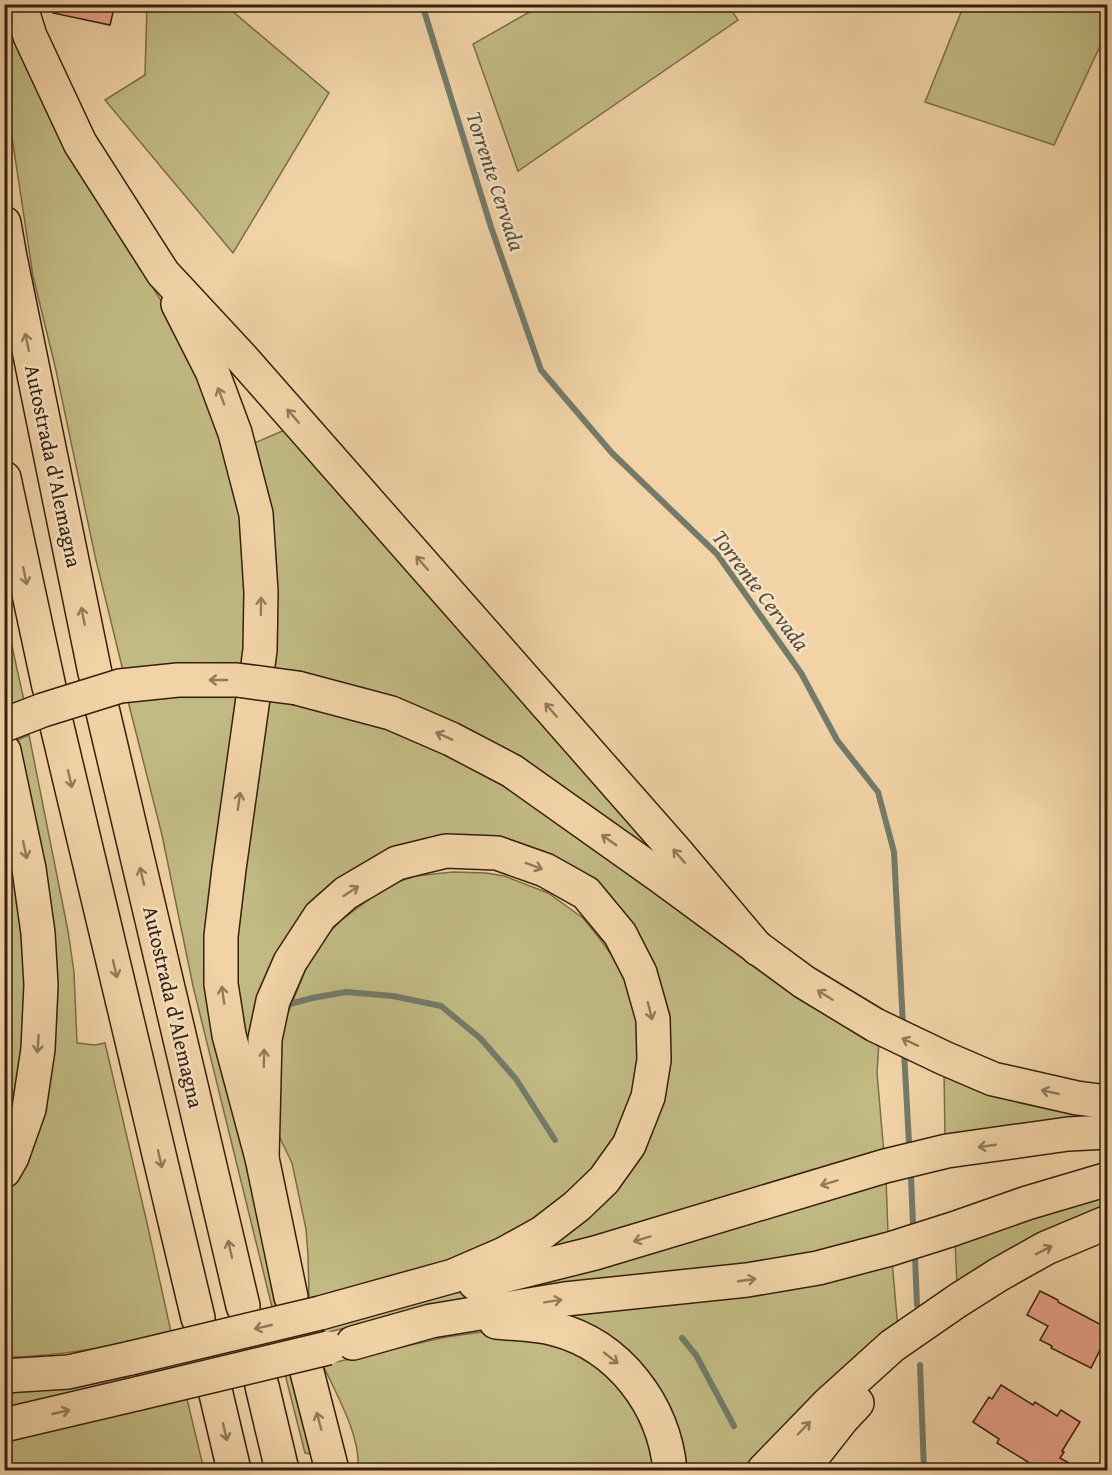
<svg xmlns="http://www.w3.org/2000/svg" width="1112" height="1475" font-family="'Gentium Book Plus',serif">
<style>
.green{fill:#c1ba82;stroke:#7b6d48;stroke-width:1.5}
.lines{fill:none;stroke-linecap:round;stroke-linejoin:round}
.stream{stroke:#727b6a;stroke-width:6}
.building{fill:#e9a28a;stroke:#35200e;stroke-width:1.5}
.highway-casing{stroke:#35200e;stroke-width:36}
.highway{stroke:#f1d3a6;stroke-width:33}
.highway-bridge-casing{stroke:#35200e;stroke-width:36;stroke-linecap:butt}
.highway-bridge{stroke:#f1d3a6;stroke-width:33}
.oneway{stroke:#937a5a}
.labels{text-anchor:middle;stroke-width:5;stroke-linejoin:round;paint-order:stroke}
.street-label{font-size:21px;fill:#35200e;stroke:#f6e2c5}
.water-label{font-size:22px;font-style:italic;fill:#544e3c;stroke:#f6e2c5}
</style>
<rect width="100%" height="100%" fill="#f1d3a6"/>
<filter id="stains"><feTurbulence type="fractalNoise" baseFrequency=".00333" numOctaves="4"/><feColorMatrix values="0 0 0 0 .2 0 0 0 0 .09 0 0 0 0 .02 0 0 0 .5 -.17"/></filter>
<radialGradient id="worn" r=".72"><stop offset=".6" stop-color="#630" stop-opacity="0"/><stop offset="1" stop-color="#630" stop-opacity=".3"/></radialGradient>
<!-- green -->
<g class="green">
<polygon points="4,5 125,242 160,299 207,388 241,501 248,667 124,675 95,556 55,366 33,276 5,91"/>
<polygon points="147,5 225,5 329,93 233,253 105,100 145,75"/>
<polygon points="542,5 728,5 738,20 518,171 473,44"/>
<polygon points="964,5 1107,5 1107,31 1054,145 925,102"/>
<polygon points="287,429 655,849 648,856 364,689 300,671 268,668 250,445"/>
<polygon points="4,610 25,705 4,714"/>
<polygon points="245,693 211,911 282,1305 272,1307 193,986 162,835 128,701 158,696"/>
<polygon points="266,695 366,719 470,762 879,1041 877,1073 884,1154 666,1218 536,1253 658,1095 624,929 506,853 339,892 252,1056 242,1054 231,941"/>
<path d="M29 735 68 931 74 972 77 1043 95 1045 105 1043 147 1223 171 1332C117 1345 61 1357 5 1357V1193L14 1176 43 1097 13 742Z"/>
<polygon points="4,799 20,883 31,1041 4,1143"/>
<polygon points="453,872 486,873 504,876 548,893 583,918 600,939 613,957 622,972 637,1008 639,1085 611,1150 556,1208 475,1253 316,1299 315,1297 309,1298 308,1255 306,1229 292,1163 279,1136 275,1088 283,1028 288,1013 311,956 328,934 340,921 383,889 398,882 415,876"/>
<polygon points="944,1072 1087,1108 1083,1118 945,1137"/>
<polygon points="886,1177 888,1234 856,1243 785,1259 423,1308 325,1333 323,1325 502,1282"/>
<polygon points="1107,1187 1107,1208 957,1285 955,1240"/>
<polygon points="892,1261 898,1329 749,1470 682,1470 679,1444 558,1318 559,1310"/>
<path d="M516 1331 571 1346 630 1391 661 1470H358C361 1436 337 1396 323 1365L446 1337 482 1332Z"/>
<polygon points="123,1371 126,1379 68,1395 5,1410 5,1385"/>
<polygon points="294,1371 312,1452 310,1454 305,1453 285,1374"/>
<polygon points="186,1395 204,1470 5,1470 4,1434"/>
</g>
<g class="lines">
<!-- stream -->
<g class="stream">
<polyline points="422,4 491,227 541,370 612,453 717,554 801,673 837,740 878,792 894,852 903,1026"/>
<polyline points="290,1004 312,998 346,992 393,996 441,1006 480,1038 516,1079 555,1140"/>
<polyline points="904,1051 909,1143"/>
<polyline points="911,1176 913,1225"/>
<polyline points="915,1257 917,1305"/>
<polyline points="682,1338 696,1355 734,1426"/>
<polyline points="920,1365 924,1470"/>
</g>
</g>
<!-- building -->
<g class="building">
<polygon points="54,4 115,4 110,25 53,13"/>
<polygon points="1040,1291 1058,1300 1058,1302 1107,1328 1107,1336 1091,1368 1051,1348 1052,1346 1040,1340 1048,1326 1027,1315"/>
<polygon points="1001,1385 1033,1405 1035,1402 1057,1416 1061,1410 1080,1422 1062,1451 1064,1452 1060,1458 1081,1470 1041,1470 997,1443 999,1439 973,1422 989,1397 992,1399"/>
</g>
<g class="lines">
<defs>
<g id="highway">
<polyline points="20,4 30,36 80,143 163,273 241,357 679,855 758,949"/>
<polyline points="4,223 10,257 95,673"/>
<polyline points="178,304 212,371 235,433 256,514 261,592 260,650 258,665"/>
<polyline points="4,478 49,687"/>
<polyline points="297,688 391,713 451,739 512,771 660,876 804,982 875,1025 944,1058 993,1079 1077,1098 1108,1102"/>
<polyline points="253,698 229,869 221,936 221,984 229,1035 262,1158 291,1297"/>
<polyline points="102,708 243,1306"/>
<polyline points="56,722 198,1318"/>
<polyline points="4,751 29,869 38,933 41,985 38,1049 29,1109 12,1157 4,1171"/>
<polyline points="262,1158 265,1039 273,1001 290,962 320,916 346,893 397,863 446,851 497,853 545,870 586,893 620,934 640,973 653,1019 654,1060 648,1097 629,1145 604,1180 577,1206 542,1233 504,1254 453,1276 320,1313"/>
<polyline points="475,1283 595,1253 885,1166 947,1151 1068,1134 1108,1132"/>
<path d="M496 1322C516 1324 536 1324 555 1329 620 1346 664 1406 670 1470"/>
<polyline points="353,1343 431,1321 565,1299 747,1280 818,1268 890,1249 953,1229 1027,1203 1108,1179"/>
<polyline points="307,1372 332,1470"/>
<polyline points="4,1376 68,1372 131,1358"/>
<polyline points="262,1386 282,1470"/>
<polyline points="216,1394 234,1470"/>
<polyline points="4,1425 140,1393"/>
<polyline points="764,1470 829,1403 892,1346 957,1301 998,1275 1046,1248 1108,1222"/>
<polyline points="802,1470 842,1419 857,1403"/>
</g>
</defs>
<!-- highway casing -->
<use href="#highway" class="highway-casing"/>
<!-- highway -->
<use href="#highway" class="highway"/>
<defs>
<g id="highway-bridge">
<polyline points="4,725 43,710 120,686 178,680 237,680 297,688"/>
<polyline points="131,1358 320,1313"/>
<polyline points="140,1393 328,1348"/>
</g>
</defs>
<!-- highway-bridge casing -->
<use href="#highway-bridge" class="highway-bridge-casing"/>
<!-- highway-bridge -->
<use href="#highway-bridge" class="highway-bridge"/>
</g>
<!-- one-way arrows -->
<defs><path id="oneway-shaft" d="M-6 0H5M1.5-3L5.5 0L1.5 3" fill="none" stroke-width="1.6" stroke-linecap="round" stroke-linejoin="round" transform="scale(1.5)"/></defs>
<g class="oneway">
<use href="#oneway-shaft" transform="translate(27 342) rotate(-102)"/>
<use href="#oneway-shaft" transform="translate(221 396) rotate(-111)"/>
<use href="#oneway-shaft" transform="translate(293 416) rotate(-131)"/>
<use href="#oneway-shaft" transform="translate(422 563) rotate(-131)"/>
<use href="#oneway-shaft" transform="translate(25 576) rotate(78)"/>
<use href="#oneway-shaft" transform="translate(261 606) rotate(-89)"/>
<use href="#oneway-shaft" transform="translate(83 616) rotate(-101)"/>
<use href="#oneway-shaft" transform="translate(218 680) rotate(-180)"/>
<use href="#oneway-shaft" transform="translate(551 710) rotate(-131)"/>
<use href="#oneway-shaft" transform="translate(444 736) rotate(-156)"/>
<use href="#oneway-shaft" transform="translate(70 779) rotate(77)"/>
<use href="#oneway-shaft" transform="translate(239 801) rotate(-82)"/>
<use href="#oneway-shaft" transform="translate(609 840) rotate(-145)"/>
<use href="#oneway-shaft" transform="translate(25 850) rotate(78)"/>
<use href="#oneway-shaft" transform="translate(679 856) rotate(-131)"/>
<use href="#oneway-shaft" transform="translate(534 866) rotate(20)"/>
<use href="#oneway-shaft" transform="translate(142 876) rotate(-103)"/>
<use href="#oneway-shaft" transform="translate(351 891) rotate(-33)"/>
<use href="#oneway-shaft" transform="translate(115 969) rotate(77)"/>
<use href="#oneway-shaft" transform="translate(223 995) rotate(-98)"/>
<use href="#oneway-shaft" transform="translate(825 995) rotate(-148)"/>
<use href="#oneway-shaft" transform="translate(650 1011) rotate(76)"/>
<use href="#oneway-shaft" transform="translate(910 1042) rotate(-155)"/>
<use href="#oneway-shaft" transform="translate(38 1044) rotate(94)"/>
<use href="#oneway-shaft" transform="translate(264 1058) rotate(-89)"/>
<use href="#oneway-shaft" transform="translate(1050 1092) rotate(-167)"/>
<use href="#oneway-shaft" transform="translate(987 1146) rotate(172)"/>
<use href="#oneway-shaft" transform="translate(160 1159) rotate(77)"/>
<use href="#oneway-shaft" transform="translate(829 1183) rotate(163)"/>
<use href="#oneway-shaft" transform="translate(642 1239) rotate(163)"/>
<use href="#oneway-shaft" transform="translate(230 1249) rotate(-103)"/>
<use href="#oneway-shaft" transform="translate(1044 1250) rotate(-27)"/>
<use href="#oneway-shaft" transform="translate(747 1280) rotate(-8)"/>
<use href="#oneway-shaft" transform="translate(553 1301) rotate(-9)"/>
<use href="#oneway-shaft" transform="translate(263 1327) rotate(167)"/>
<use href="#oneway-shaft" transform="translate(611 1358) rotate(38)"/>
<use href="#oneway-shaft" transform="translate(61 1412) rotate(-13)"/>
<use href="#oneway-shaft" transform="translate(319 1421) rotate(-105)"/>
<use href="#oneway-shaft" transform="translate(804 1428) rotate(-46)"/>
<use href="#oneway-shaft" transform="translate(225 1432) rotate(77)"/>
</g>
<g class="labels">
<!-- street labels -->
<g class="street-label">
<text transform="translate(53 466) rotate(78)" y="7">Autostrada d'Alemagna</text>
<text transform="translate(173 1007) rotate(77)" y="7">Autostrada d'Alemagna</text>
</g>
<!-- water labels -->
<g class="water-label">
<text transform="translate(496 181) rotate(72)" y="8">Torrente Cervada</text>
<text transform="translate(761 590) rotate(53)" y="8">Torrente Cervada</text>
</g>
</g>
<!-- margin -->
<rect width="1112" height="1475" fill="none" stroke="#f1d3a6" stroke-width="24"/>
<rect x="6" y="6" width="1100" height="1463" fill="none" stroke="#35200e" stroke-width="3"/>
<rect x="12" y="12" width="1088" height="1451" fill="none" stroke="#35200e" stroke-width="1.5"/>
<rect width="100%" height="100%" filter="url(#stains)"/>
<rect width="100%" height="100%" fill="url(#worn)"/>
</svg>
